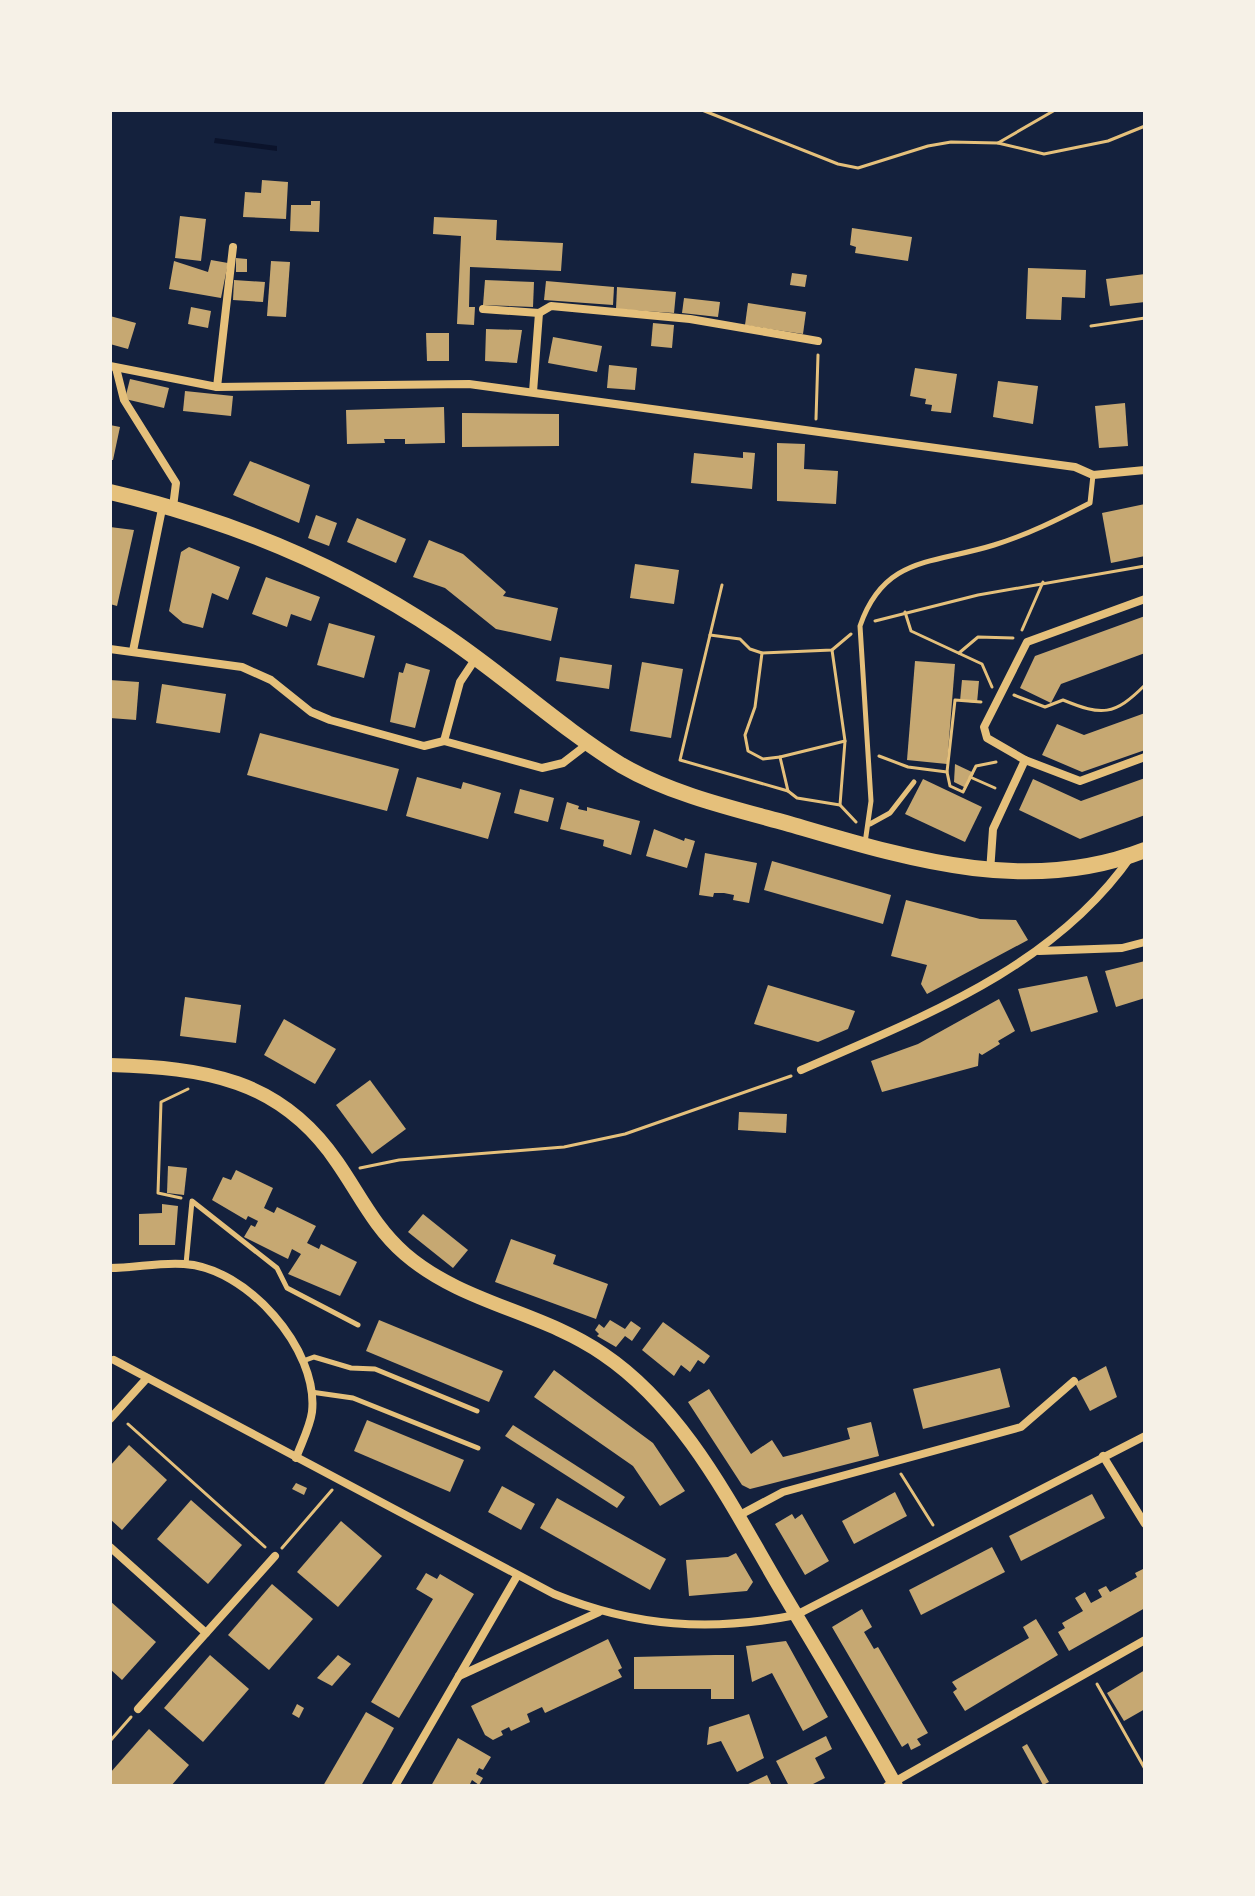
<svg xmlns="http://www.w3.org/2000/svg" width="1255" height="1896" font-family="'Sofia Sans Condensed',sans-serif">
<style>
.water{fill:#0b132b}
.building{fill:#c6a872}
.lines{fill:none;stroke-linecap:round;stroke-linejoin:round}
.path{stroke:#e5c07b;stroke-width:3}
.service{stroke:#e5c07b;stroke-width:5}
.minor{stroke:#e5c07b;stroke-width:8}
.secondary{stroke:#e5c07b;stroke-width:14}
.primary{stroke:#e5c07b;stroke-width:16}
</style>
<rect width="100%" height="100%" fill="#14213d"/>
<!-- water -->
<polygon class="water" points="215,138 277,146 277,151 214,143"/>
<!-- building -->
<g class="building">
<polygon points="262,180 288,182 286,219 243,217 245,192 261,193"/>
<polygon points="311,201 320,201 319,232 290,231 291,205 311,205"/>
<polygon points="180,216 206,219 201,261 175,258"/>
<polygon points="434,217 497,220 496,240 563,243 561,271 470,267 469,307 475,307 474,325 457,324 461,236 433,234"/>
<polygon points="852,228 912,237 908,261 855,253 856,247 850,245"/>
<polygon points="236,258 247,259 247,272 236,272"/>
<polygon points="211,260 228,263 221,298 169,289 174,261 208,272"/>
<polygon points="271,261 290,262 286,317 267,316"/>
<polygon points="1028,268 1086,270 1085,298 1062,297 1061,320 1026,319"/>
<polygon points="792,273 807,275 805,287 790,285"/>
<polygon points="1145,274 1145,302 1110,306 1106,279"/>
<polygon points="234,280 265,282 263,302 233,300"/>
<polygon points="485,280 534,282 533,307 483,305"/>
<polygon points="546,281 614,287 613,305 544,300"/>
<polygon points="617,287 676,292 674,313 616,309"/>
<polygon points="684,298 720,302 718,317 682,313"/>
<polygon points="748,303 806,312 803,334 745,325"/>
<polygon points="191,307 211,311 208,328 188,324"/>
<polygon points="110,316 136,323 128,349 110,344"/>
<polygon points="653,323 674,325 672,348 651,346"/>
<polygon points="486,329 522,330 517,363 485,361"/>
<polygon points="426,333 449,333 449,361 427,361"/>
<polygon points="553,337 602,346 597,372 548,363"/>
<polygon points="609,365 637,368 635,390 607,388"/>
<polygon points="915,368 957,374 951,413 931,411 932,405 925,404 926,399 910,396"/>
<polygon points="130,379 169,388 164,408 125,399"/>
<polygon points="998,381 1038,386 1033,424 993,417"/>
<polygon points="185,391 233,396 231,416 183,411"/>
<polygon points="1125,403 1128,446 1099,448 1095,406"/>
<polygon points="444,407 445,443 405,444 405,439 384,439 385,443 347,444 346,410"/>
<polygon points="462,413 559,414 559,446 462,447"/>
<polygon points="110,425 120,427 113,460 110,460"/>
<polygon points="777,443 805,444 804,469 838,471 836,504 777,501"/>
<polygon points="743,452 755,453 752,489 691,483 694,453 743,458"/>
<polygon points="250,461 310,485 299,523 233,495"/>
<polygon points="1145,504 1145,556 1111,563 1102,513"/>
<polygon points="316,515 337,523 329,546 308,538"/>
<polygon points="357,518 406,539 396,563 347,542"/>
<polygon points="110,527 134,530 117,606 110,604"/>
<polygon points="429,540 463,554 506,592 503,596 558,608 551,641 496,629 445,588 413,577"/>
<polygon points="189,547 240,567 228,600 212,593 203,628 183,623 169,611 181,552"/>
<polygon points="635,564 679,570 674,604 630,598"/>
<polygon points="266,577 320,597 311,621 291,614 287,627 252,614"/>
<polygon points="1145,616 1145,653 1061,684 1051,703 1020,688 1035,656"/>
<polygon points="329,623 375,636 364,678 317,665"/>
<polygon points="560,657 612,665 609,689 556,681"/>
<polygon points="915,661 955,664 947,764 907,760"/>
<polygon points="642,662 683,669 671,738 630,731"/>
<polygon points="406,663 430,670 415,728 390,722 399,672 403,673"/>
<polygon points="110,680 139,682 136,720 110,718"/>
<polygon points="962,680 979,681 977,703 960,701"/>
<polygon points="162,684 226,694 220,733 156,723"/>
<polygon points="1145,713 1145,750 1082,772 1042,755 1057,724 1084,735"/>
<polygon points="260,733 399,769 387,811 247,775"/>
<polygon points="955,764 974,773 966,788 954,782"/>
<polygon points="417,777 461,789 463,782 501,793 488,839 406,816"/>
<polygon points="1145,778 1145,815 1080,839 1019,810 1033,779 1081,801"/>
<polygon points="923,779 982,807 965,842 905,814"/>
<polygon points="520,789 554,798 548,822 514,813"/>
<polygon points="567,802 579,806 578,809 587,811 587,807 640,821 631,855 603,846 604,840 560,829"/>
<polygon points="654,829 684,841 685,838 695,841 687,868 646,856"/>
<polygon points="705,853 757,863 749,903 733,900 734,895 724,893 714,893 713,897 699,895"/>
<polygon points="772,861 891,895 883,924 764,890"/>
<polygon points="906,900 980,919 1016,920 1028,940 927,994 921,984 927,965 891,956"/>
<polygon points="1145,961 1145,998 1116,1007 1105,971"/>
<polygon points="1087,976 1098,1012 1031,1032 1018,989"/>
<polygon points="768,985 855,1011 848,1029 818,1042 754,1024"/>
<polygon points="185,997 241,1005 236,1043 180,1036"/>
<polygon points="999,999 1015,1031 998,1041 1000,1044 982,1055 979,1053 978,1066 882,1092 871,1061 918,1044"/>
<polygon points="284,1019 336,1049 315,1084 264,1055"/>
<polygon points="370,1080 406,1129 372,1154 336,1105"/>
<polygon points="739,1112 787,1114 786,1133 738,1130"/>
<polygon points="168,1166 187,1168 184,1195 167,1193"/>
<polygon points="236,1170 273,1188 264,1208 274,1213 277,1207 316,1226 307,1243 319,1249 321,1244 357,1262 340,1296 288,1274 301,1254 292,1249 288,1259 244,1237 251,1225 255,1227 258,1221 248,1216 246,1220 212,1200 223,1177 231,1180"/>
<polygon points="162,1204 178,1206 175,1245 139,1245 139,1214 162,1213"/>
<polygon points="423,1214 468,1250 453,1268 408,1232"/>
<polygon points="511,1239 556,1255 553,1264 608,1284 596,1319 495,1282"/>
<polygon points="379,1320 503,1371 489,1402 366,1351"/>
<polygon points="610,1320 625,1329 631,1321 641,1328 632,1341 625,1336 616,1347 597,1336 599,1334 595,1330 599,1324 604,1328"/>
<polygon points="663,1322 710,1356 704,1364 698,1360 690,1372 681,1365 674,1376 642,1350"/>
<polygon points="1106,1366 1117,1397 1090,1411 1075,1383"/>
<polygon points="1000,1368 1010,1407 923,1429 913,1389"/>
<polygon points="554,1370 653,1443 685,1491 660,1506 633,1466 534,1397"/>
<polygon points="709,1389 751,1454 772,1440 783,1457 799,1453 850,1439 847,1428 871,1422 879,1456 750,1489 742,1485 688,1402"/>
<polygon points="367,1420 464,1460 450,1492 354,1451"/>
<polygon points="513,1425 625,1497 617,1508 505,1436"/>
<polygon points="129,1445 167,1480 122,1530 110,1519 110,1466"/>
<polygon points="296,1483 307,1488 304,1495 292,1489"/>
<polygon points="502,1486 535,1504 521,1530 488,1512"/>
<polygon points="895,1492 907,1516 854,1544 842,1521"/>
<polygon points="1092,1494 1105,1518 1021,1561 1009,1536"/>
<polygon points="557,1498 666,1559 650,1590 540,1528"/>
<polygon points="191,1500 242,1545 208,1584 157,1539"/>
<polygon points="792,1514 795,1519 802,1514 829,1561 805,1575 775,1524"/>
<polygon points="341,1521 382,1556 338,1607 297,1572"/>
<polygon points="992,1547 1005,1572 921,1615 909,1590"/>
<polygon points="736,1553 753,1582 747,1591 689,1596 686,1560 728,1557"/>
<polygon points="1145,1568 1145,1608 1069,1651 1058,1632 1065,1628 1062,1623 1083,1611 1075,1598 1085,1592 1091,1603 1102,1597 1098,1590 1106,1586 1110,1592 1137,1577 1135,1573"/>
<polygon points="426,1573 437,1579 440,1574 474,1594 399,1718 371,1702 433,1599 416,1589"/>
<polygon points="272,1584 313,1619 269,1670 228,1635"/>
<polygon points="110,1601 156,1642 122,1680 110,1669"/>
<polygon points="862,1609 872,1627 864,1632 874,1649 878,1647 928,1733 917,1739 921,1745 911,1750 908,1743 902,1747 832,1627"/>
<polygon points="1036,1619 1058,1655 965,1711 953,1692 957,1689 952,1682 1029,1638 1023,1627"/>
<polygon points="608,1639 622,1668 618,1670 622,1677 545,1713 542,1707 527,1714 530,1722 511,1731 509,1727 501,1731 503,1735 493,1740 485,1735 471,1706"/>
<polygon points="786,1641 828,1717 803,1731 772,1673 752,1682 746,1646"/>
<polygon points="210,1655 249,1689 203,1742 164,1708"/>
<polygon points="338,1655 351,1664 332,1686 317,1678"/>
<polygon points="715,1655 734,1655 734,1699 711,1699 711,1689 634,1689 634,1657"/>
<polygon points="1145,1670 1145,1709 1124,1721 1107,1693"/>
<polygon points="297,1704 304,1708 299,1718 292,1714"/>
<polygon points="366,1712 394,1728 384,1746 361,1786 323,1786"/>
<polygon points="749,1714 764,1758 737,1772 721,1741 707,1745 709,1727"/>
<polygon points="149,1729 189,1765 171,1786 112,1786 110,1773"/>
<polygon points="826,1736 832,1749 815,1758 825,1778 809,1786 789,1786 776,1761"/>
<polygon points="458,1738 491,1757 483,1770 479,1768 476,1774 483,1778 479,1785 472,1780 469,1786 431,1786"/>
<polygon points="1027,1744 1049,1782 1043,1785 1022,1747"/>
<polygon points="767,1775 772,1786 744,1786"/>
</g>
<g class="lines">
<!-- path -->
<g class="path">
<polyline points="702,110 838,164 858,168 928,146 951,142 998,143 1044,154 1108,141 1145,126"/>
<polyline points="998,143 1055,110"/>
<polyline points="1091,326 1145,318"/>
<polyline points="816,419 818,355"/>
<polyline points="722,585 680,760 788,791 797,798 840,805"/>
<polyline points="905,612 911,631 982,664 992,687"/>
<polyline points="875,621 978,595 1145,566"/>
<polyline points="1022,630 1043,582"/>
<polyline points="710,635 740,639 750,649 762,653 832,650 851,634"/>
<polyline points="832,650 845,741 840,805 856,822"/>
<polyline points="762,653 755,707 745,735 748,751 763,759 780,757 788,791"/>
<polyline points="959,653 978,637 1013,638"/>
<path d="M1014 695 1045 707 1063 700C1102 716 1114 716 1145 685"/>
<polyline points="981,702 955,700 947,772 950,786 963,792 976,766 996,762"/>
<polyline points="879,756 908,767 947,772"/>
<polyline points="780,757 845,741"/>
<polyline points="970,777 995,788"/>
<polyline points="360,1168 399,1160 564,1147 625,1134 791,1076"/>
<polyline points="181,1198 158,1193 161,1102 188,1089"/>
<polyline points="128,1424 265,1547"/>
<polyline points="901,1474 933,1525"/>
<polyline points="282,1548 332,1490"/>
<polyline points="1097,1684 1145,1769"/>
<polyline points="110,1741 131,1717"/>
</g>
<!-- service -->
<g class="service">
<polyline points="870,824 890,813 914,782"/>
<path d="M865 843 871 801 860 626C884 556 933 564 994 545 1027 535 1059 519 1090 503L1093 475"/>
<polyline points="186,1264 192,1201 277,1268 287,1288 358,1325"/>
<polyline points="303,1361 314,1357 351,1368 375,1369 477,1411"/>
<polyline points="311,1392 353,1398 478,1448"/>
</g>
<!-- minor -->
<g class="minor">
<polyline points="483,309 539,313"/>
<polyline points="110,366 217,387 469,384 1075,467 1093,475 1145,470"/>
<polyline points="116,368 124,400 176,483 173,507"/>
<polyline points="217,387 233,247"/>
<polyline points="533,392 539,313 551,306 690,319 818,341"/>
<polyline points="1145,599 1027,642 984,727 987,738 1025,760 1080,781 1145,757"/>
<polyline points="110,649 242,667 271,680 311,712 330,720 424,746 444,741"/>
<polyline points="133,651 163,504"/>
<polyline points="476,658 460,682 444,741 542,768 563,763 589,743"/>
<polyline points="990,872 993,829 1025,760"/>
<polyline points="1039,951 1122,948 1145,942"/>
<path d="M801 1070C922 1017 1054 968 1132 855"/>
<path d="M110 1268C135 1268 160 1262 184 1264 246 1267 319 1349 312 1412 310 1427 301 1444 296 1458"/>
<path d="M114 1360 554 1594C635 1627 711 1632 796 1615L1145 1436"/>
<polyline points="110,1419 147,1378"/>
<polyline points="1103,1456 1145,1524"/>
<polyline points="738,1516 783,1492 1021,1427 1074,1381"/>
<polyline points="110,1547 206,1633"/>
<polyline points="459,1676 599,1612"/>
<polyline points="138,1709 275,1556"/>
<polyline points="395,1786 517,1576"/>
<polyline points="887,1786 1145,1640"/>
</g>
<!-- secondary -->
<path class="secondary" d="M110 1065C204 1068 280 1078 337 1162 360 1195 374 1227 405 1254 463 1304 541 1311 603 1354 686 1410 733 1509 783 1593 821 1657 860 1721 896 1786"/>
<!-- primary -->
<path class="primary" d="M110 492C227 519 341 566 441 633 503 674 558 726 621 765 671 794 731 808 786 823 903 857 1025 897 1145 850"/>
</g>
<!-- border -->
<rect width="1255" height="1896" fill="none" stroke="#f6f1e7" stroke-width="224"/>
</svg>
